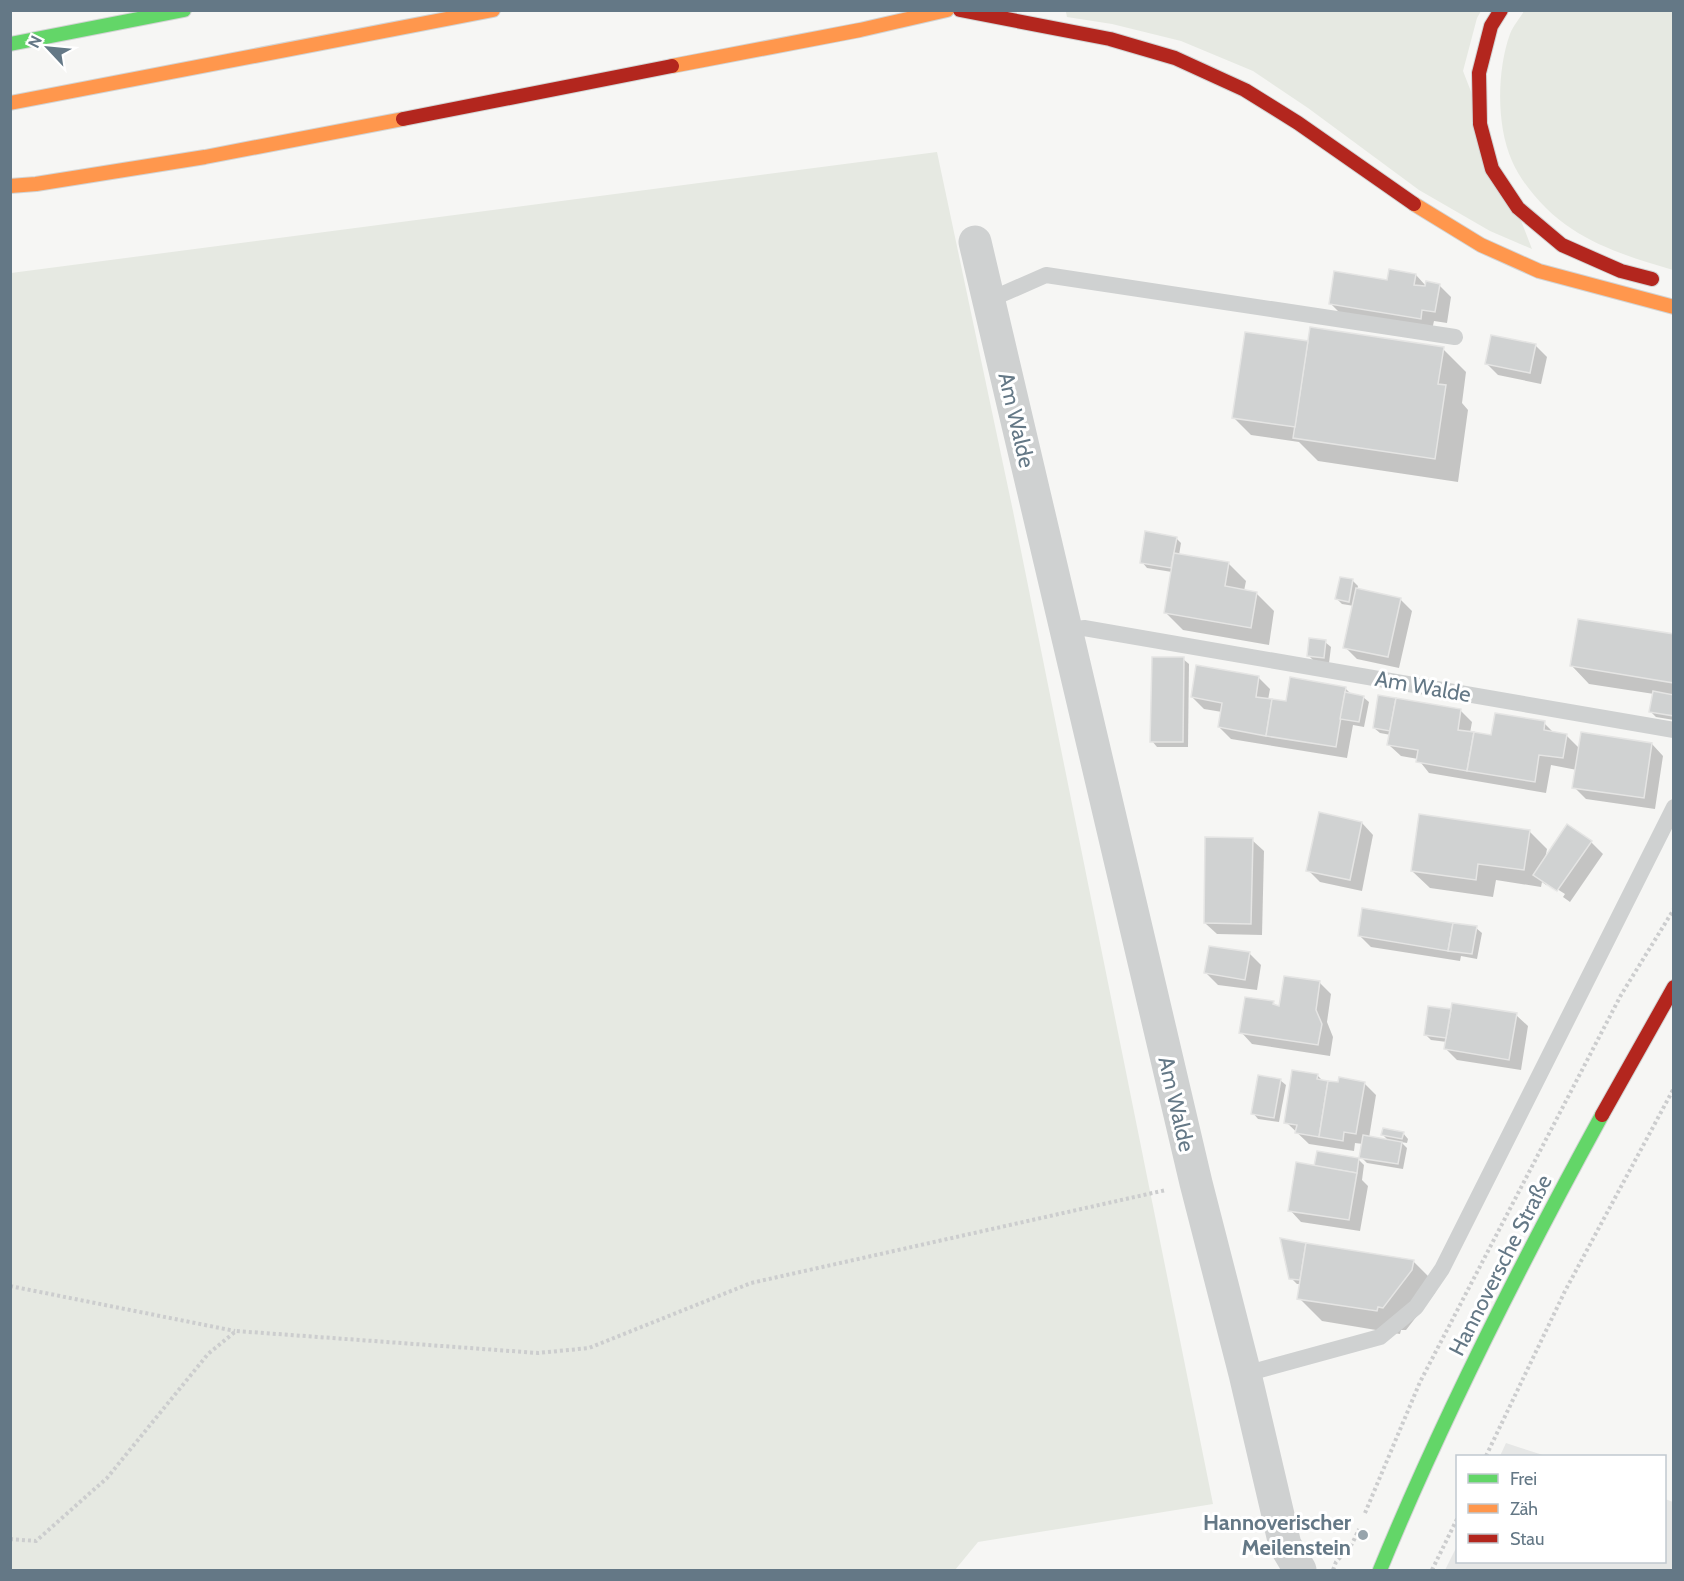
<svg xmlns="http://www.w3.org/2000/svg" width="1684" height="1581" font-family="Cabin,sans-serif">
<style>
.built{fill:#e6e7e6}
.green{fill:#e6e9e2}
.shadow{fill:#0003;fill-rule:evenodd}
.building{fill:#d0d2d2;stroke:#e5e5e4;stroke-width:1.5}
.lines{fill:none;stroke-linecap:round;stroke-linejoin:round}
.fast-casing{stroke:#d2d4d4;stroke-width:16}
.slow-casing{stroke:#d2d4d4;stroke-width:16}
.jam-casing{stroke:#d2d4d4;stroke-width:16}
.path{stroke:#cccdce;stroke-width:4;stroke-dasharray:3 3;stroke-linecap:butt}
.lane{stroke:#cfd1d1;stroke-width:16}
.street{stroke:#cfd1d1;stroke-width:33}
.fast{stroke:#63d668;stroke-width:14}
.slow{stroke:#ff974d;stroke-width:14}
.jam{stroke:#b3261e;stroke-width:14}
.poi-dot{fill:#97a4ac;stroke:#fff;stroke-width:2}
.labels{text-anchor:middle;stroke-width:6;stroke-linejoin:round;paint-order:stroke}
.street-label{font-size:22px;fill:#647886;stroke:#fff}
.poi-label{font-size:22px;font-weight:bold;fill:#647886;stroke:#fff;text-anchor:end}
</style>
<rect width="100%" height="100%" fill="#f6f6f4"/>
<!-- built -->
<g class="built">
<polygon points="1506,1443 1521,1448 1546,1456 1500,1456"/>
<polygon points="1665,1499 1673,1502 1673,1570 1445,1570 1457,1546 1458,1562 1664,1562"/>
</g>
<!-- green -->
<g class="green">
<polygon points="1072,10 1481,11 1477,18 1463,71 1532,249 1490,231 1419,190 1308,108 1253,71 1181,41 1112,24 1067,17 1066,12"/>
<path d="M1524 11H1673V270C1639 260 1602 249 1572 229 1548 214 1523 186 1512 161 1496 125 1497 70 1510 34 1513 26 1520 18 1524 11Z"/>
<polygon points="937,152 1013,511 1213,1504 978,1542 955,1570 11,1570 11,273"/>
</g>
<!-- shadow -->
<g class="shadow">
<polygon points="1416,275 1426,286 1439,285 1451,297 1447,323 1434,321 1432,330 1342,315 1330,303 1388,282"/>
<polygon points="1309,343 1443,349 1466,372 1462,403 1468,410 1458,482 1318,461 1299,442 1251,435 1233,417"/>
<polygon points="1535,345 1547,357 1541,384 1498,375 1487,364"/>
<polygon points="1176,538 1181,543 1179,555 1228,563 1246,581 1244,591 1256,593 1274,611 1269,645 1183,630 1166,613 1172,572 1147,568 1142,562"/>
<polygon points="1353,581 1358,586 1357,590 1400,599 1412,611 1399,668 1357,659 1345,647 1354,606 1342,604 1337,599"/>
<polygon points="1674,636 1674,720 1656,717 1650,711 1654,694 1589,684 1572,666"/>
<polygon points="1325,642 1331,647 1329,663 1314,661 1308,655"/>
<polygon points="1183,659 1189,664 1188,747 1157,747 1152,741"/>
<polygon points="1258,677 1270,689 1268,700 1287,703 1345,688 1352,695 1363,697 1369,702 1364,727 1353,725 1347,758 1231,739 1219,727 1222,712 1204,709 1192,697"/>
<polygon points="1460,710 1472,722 1470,733 1492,737 1544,723 1554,733 1566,735 1580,749 1652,744 1663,756 1655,809 1586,799 1574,787 1577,770 1551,765 1546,793 1429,773 1418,759 1401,756 1389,745 1391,735 1380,733 1374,728"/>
<polygon points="1362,823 1373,835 1362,891 1320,882 1308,870"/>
<path d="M1529 831 1547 849 1545 859 1591 842 1603 854 1570 902 1542 882 1541 887 1496 880 1493 897 1430 888 1412 871ZM1546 882 1565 894 1563 897 1546 885Z"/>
<polygon points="1252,840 1264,851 1262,935 1217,934 1205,923"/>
<polygon points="1476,928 1482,933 1477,959 1461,956 1460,961 1371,947 1360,936"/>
<polygon points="1249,953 1261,965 1257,990 1218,985 1206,973"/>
<polygon points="1320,983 1331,994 1327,1022 1333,1037 1330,1056 1252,1044 1241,1032 1273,1003 1280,1007"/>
<polygon points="1516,1015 1528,1026 1521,1070 1457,1060 1446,1049 1447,1042 1431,1040 1425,1034"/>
<polygon points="1318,1076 1323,1081 1328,1082 1364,1083 1376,1095 1369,1138 1389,1141 1383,1135 1403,1133 1408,1139 1407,1143 1401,1142 1407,1148 1403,1169 1367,1163 1361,1157 1363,1144 1355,1143 1354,1151 1309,1144 1286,1122"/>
<polygon points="1280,1080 1286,1085 1279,1122 1258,1119 1253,1113"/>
<polygon points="1358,1159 1364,1165 1362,1180 1368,1186 1360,1231 1301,1222 1290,1210"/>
<polygon points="1282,1240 1413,1261 1437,1285 1435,1293 1406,1330 1401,1330 1400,1334 1322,1321 1299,1298 1301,1284 1297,1284 1291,1278"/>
</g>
<!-- building -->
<g class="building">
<polygon points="1389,269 1416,274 1414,285 1425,286 1426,281 1440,284 1435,312 1422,310 1421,319 1329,304 1334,271 1387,280"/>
<polygon points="1310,327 1444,347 1438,384 1446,385 1435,459 1293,438"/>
<polygon points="1245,332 1308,341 1295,427 1232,418"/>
<polygon points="1491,335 1536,344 1530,373 1485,364"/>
<polygon points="1145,531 1177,537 1171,568 1140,563"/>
<polygon points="1174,553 1229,562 1225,586 1257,592 1251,628 1164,613"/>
<polygon points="1340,577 1353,579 1349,602 1335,599"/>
<polygon points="1356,588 1401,598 1388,657 1343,648"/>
<polygon points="1578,619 1674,634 1674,683 1570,666"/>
<polygon points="1309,638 1326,640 1324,658 1307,656"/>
<polygon points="1152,657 1184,657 1183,742 1150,742"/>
<polygon points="1196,665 1259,676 1256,697 1272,699 1266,736 1218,727 1222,703 1191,697"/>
<polygon points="1290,677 1346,687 1336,747 1266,736 1272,699 1286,701"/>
<polygon points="1653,691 1674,695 1674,716 1649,712"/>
<polygon points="1345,692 1364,696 1359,722 1340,719"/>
<polygon points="1378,695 1396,698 1390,731 1373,728"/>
<polygon points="1396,698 1461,709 1458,730 1474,732 1467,771 1416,762 1418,750 1387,745"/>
<polygon points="1495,713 1545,721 1544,730 1567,734 1563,758 1539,755 1535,782 1467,771 1474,732 1491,735"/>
<polygon points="1581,732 1652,743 1644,798 1572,788"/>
<polygon points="1319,812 1362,822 1350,880 1306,871"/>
<polygon points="1419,814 1530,830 1524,870 1478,864 1476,880 1411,871"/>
<polygon points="1567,824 1592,841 1557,891 1533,875"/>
<polygon points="1205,837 1253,838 1251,924 1204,923"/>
<polygon points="1362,908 1453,923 1448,951 1358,936"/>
<polygon points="1453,923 1477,926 1472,954 1448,951"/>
<polygon points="1209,946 1250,952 1245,980 1204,973"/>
<polygon points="1284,976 1320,981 1316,1010 1322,1024 1318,1045 1239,1033 1245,997 1274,1001 1273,1004 1279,1006"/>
<polygon points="1452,1003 1517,1013 1509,1060 1444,1049"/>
<polygon points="1428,1006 1451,1009 1446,1038 1424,1035"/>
<polygon points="1292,1070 1318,1074 1317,1079 1328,1081 1319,1137 1295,1133 1297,1125 1284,1123"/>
<polygon points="1258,1075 1281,1079 1274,1118 1251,1114"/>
<polygon points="1339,1077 1365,1082 1356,1134 1344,1132 1343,1141 1319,1137 1328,1081 1338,1082"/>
<polygon points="1383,1128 1404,1132 1402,1139 1381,1135"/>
<polygon points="1363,1135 1402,1142 1398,1164 1359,1158"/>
<polygon points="1317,1151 1359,1158 1357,1173 1314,1166"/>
<polygon points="1296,1162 1357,1173 1349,1220 1288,1211"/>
<polygon points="1280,1238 1306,1243 1300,1280 1289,1279"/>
<polygon points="1306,1243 1414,1260 1412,1270 1383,1308 1378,1307 1377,1311 1297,1299"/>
</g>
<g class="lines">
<defs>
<g id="fast">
<polyline points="10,44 184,10"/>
<path d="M1380 1570C1444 1414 1521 1263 1602 1115"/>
</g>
<g id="slow">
<polyline points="672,66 860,30 947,10"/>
<polyline points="10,103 493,10"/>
<polyline points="10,186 36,184 205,157 403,119"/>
<polyline points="1414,204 1481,245 1539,271 1674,307"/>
</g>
<g id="jam">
<polyline points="960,10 1110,39 1175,58 1245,90 1298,123 1414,204"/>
<polyline points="1501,10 1491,26 1479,73 1480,124 1492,169 1518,208 1562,245 1621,271 1652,279"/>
<polyline points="403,119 672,66"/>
<polyline points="1602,1115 1674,987"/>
</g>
</defs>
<!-- fast casing -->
<use href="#fast" class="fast-casing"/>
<!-- slow casing -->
<use href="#slow" class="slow-casing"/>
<!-- jam casing -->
<use href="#jam" class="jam-casing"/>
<!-- path -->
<g class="path">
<polyline points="10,1286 235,1331"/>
<polyline points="1486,1456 1565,1291 1674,1088"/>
<polyline points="1365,1513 1420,1382 1621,995 1674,909"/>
<polyline points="10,1539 36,1541 107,1478 208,1354 236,1331 538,1353 589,1348 751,1283 1166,1190"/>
<polyline points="1333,1570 1336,1562 1352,1544 1359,1529"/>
<polyline points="1432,1570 1458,1517"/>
</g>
<!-- lane -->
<g class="lane">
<polyline points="989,300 1046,275 1455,337"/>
<polyline points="1068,633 1084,628 1674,730"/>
<polyline points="1245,1374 1380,1337 1416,1307 1442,1269 1674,807"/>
</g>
<!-- street -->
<polyline class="street" points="975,242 1196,1183 1245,1374 1285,1545 1300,1570"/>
<!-- fast -->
<use href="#fast" class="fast"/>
<!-- slow -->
<use href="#slow" class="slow"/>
<!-- jam -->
<use href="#jam" class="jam"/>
</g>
<!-- markers -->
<circle class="poi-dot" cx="1363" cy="1535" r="6"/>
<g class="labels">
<!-- street labels -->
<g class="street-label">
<text transform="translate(1017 420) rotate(77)" y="8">Am Walde</text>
<text transform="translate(1423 686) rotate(10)" y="8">Am Walde</text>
<text transform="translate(1177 1104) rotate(77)" y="8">Am Walde</text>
<text transform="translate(1500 1265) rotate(-63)" y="8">Hannoversche Straße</text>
</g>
<!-- poi labels -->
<g class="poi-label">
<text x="1351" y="1530">Hannoverischer<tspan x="1351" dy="25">Meilenstein</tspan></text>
</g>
</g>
<!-- border -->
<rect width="1684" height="1581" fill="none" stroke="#647886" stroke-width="24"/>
<!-- legend -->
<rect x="1456" y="1455" width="210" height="108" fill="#ffffff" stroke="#c1c9cf" stroke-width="1.5"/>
<rect x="1468" y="1474" width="30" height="9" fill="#63d668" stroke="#c1c9cf" stroke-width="1.5"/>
<text x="1510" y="1485" font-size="18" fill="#647886">Frei</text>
<rect x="1468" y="1504" width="30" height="9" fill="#ff974d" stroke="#c1c9cf" stroke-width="1.5"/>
<text x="1510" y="1515" font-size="18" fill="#647886">Zäh</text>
<rect x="1468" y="1534" width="30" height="9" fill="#b3261e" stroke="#c1c9cf" stroke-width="1.5"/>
<text x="1510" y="1545" font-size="18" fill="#647886">Stau</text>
<!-- north arrow -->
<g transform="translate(48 48) rotate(296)" stroke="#ffffff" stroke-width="4.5" paint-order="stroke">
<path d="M0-4.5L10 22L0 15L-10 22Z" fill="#647886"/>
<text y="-9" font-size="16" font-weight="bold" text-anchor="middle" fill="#647886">N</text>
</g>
</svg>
